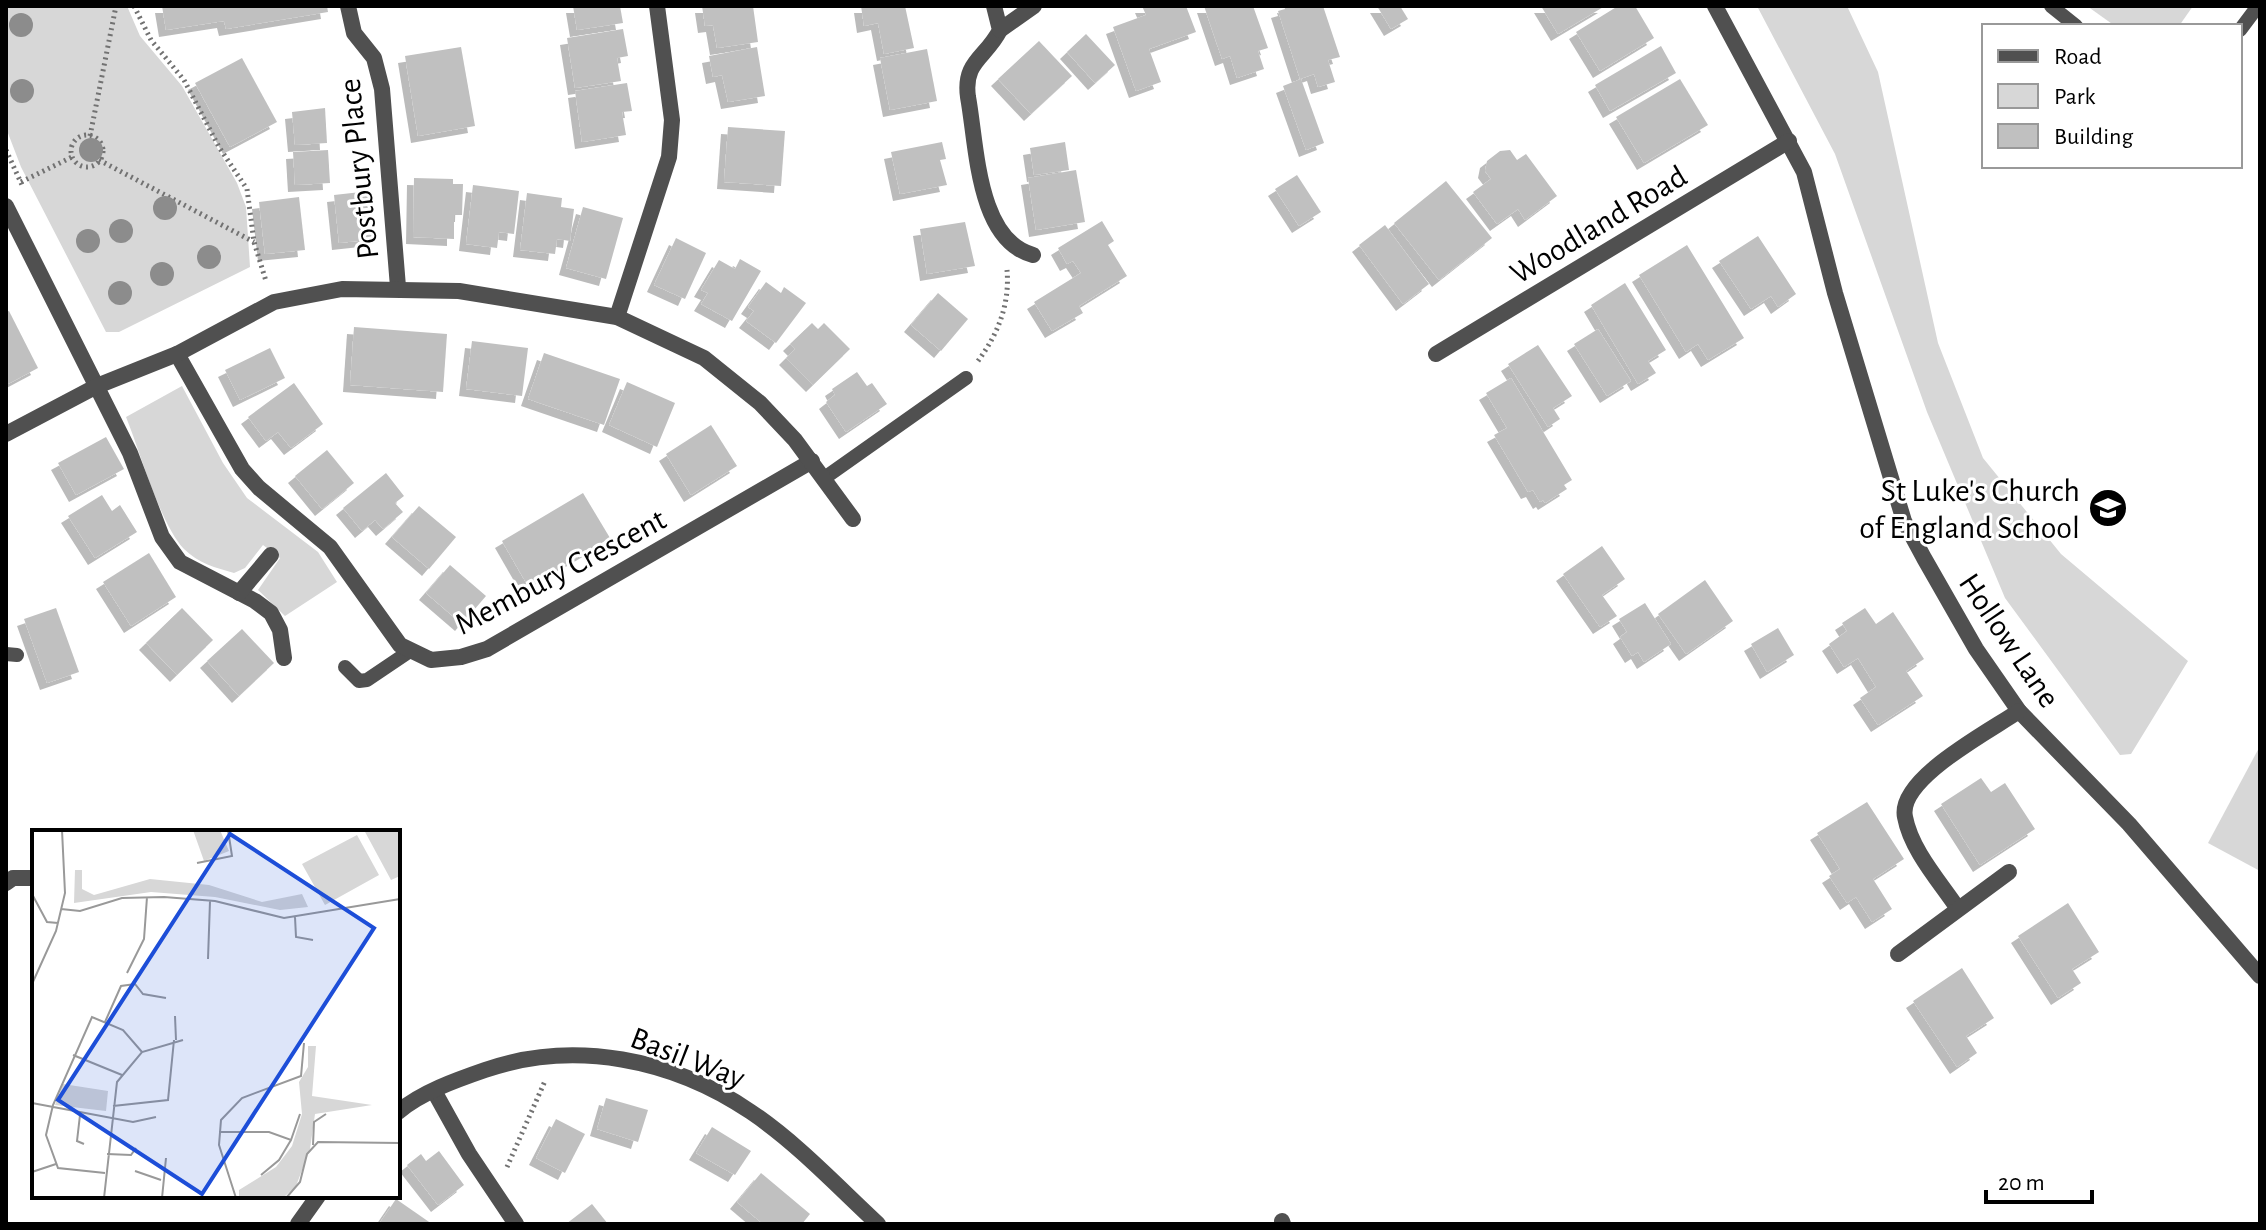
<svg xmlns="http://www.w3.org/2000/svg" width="2266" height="1230" font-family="'Alegreya Sans',sans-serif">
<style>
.green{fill:#d7d7d7}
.building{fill:#c0c0c0;filter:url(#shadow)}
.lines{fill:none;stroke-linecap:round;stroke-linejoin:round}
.path{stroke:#727272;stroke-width:5;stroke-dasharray:2 4;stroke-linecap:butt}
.lane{stroke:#505050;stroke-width:14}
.street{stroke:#505050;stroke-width:16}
.tree{fill:#8c8c8c}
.labels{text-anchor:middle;stroke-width:6;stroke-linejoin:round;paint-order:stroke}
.street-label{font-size:32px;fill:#000;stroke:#fff}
.poi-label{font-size:32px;fill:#000;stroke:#fff;text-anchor:end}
.inset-road{fill:none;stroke:#999;stroke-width:2}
.view{fill:#1d4ed8;fill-opacity:0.15;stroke:#1d4ed8;stroke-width:4}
.inset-edge{fill:none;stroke:#000;stroke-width:4}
</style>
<defs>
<filter id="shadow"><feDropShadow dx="-7" dy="7" stdDeviation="0" flood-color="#0004"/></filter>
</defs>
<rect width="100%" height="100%" fill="#fff"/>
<!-- green -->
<g class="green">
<polygon points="6,6 127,6 140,36 182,86 237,183 246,207 250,267 119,332 106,332 21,167 6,128"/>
<polygon points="1757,6 1847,6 1878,72 1938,343 1983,458 2061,554 2188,661 2131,754 2120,755 2005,598 1927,412 1835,154"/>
<polygon points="2087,6 2193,6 2179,26 2115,26"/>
<path d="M182 386 223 463 247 498 318 552 337 582 285 616 258 590 280 558 263 545 245 568 234 573C216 568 198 563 184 549 160 524 140 451 126 417Z"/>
<polygon points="2260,746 2260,871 2208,843"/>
</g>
<!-- building -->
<g class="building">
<polygon points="162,6 327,6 328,12 226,29 224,21 166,30"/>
<polygon points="573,6 620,6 623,23 577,30"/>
<polygon points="702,6 753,6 758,42 717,48 713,25 705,26"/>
<polygon points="861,6 905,6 914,48 884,54 878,23 864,26"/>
<polygon points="1142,6 1186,6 1196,32 1149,49 1161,82 1136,91 1113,27 1146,15"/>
<polygon points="1204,6 1253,6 1268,48 1258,51 1264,69 1237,78 1230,56 1222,59"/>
<polygon points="1284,6 1323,6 1340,57 1328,60 1335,82 1318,87 1314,74 1300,79 1278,11 1285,9"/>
<polygon points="1377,6 1400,6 1408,19 1391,29"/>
<polygon points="1541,6 1605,6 1558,34"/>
<polygon points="1618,6 1635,6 1654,38 1600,71 1576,32"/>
<polygon points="623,29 628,56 617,58 621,81 575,88 567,38"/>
<polygon points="1086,34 1115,65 1095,83 1067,52"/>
<polygon points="1039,41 1072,76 1031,114 998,79"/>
<polygon points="1661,46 1676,73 1610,111 1595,85"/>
<polygon points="461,47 475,126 418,136 405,56"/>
<polygon points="757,47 765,96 728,102 722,75 713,77 709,56"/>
<polygon points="927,49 937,101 890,110 880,58"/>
<polygon points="242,58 277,122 230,147 195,83"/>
<polygon points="1301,79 1324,143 1306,150 1283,86"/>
<polygon points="1680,79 1708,125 1644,163 1616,117"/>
<polygon points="627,83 632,111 622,112 626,135 582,142 575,91"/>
<polygon points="325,108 327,143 295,145 292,112"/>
<polygon points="728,127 785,131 781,186 724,182"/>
<polygon points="942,142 946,159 940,160 947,185 900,194 891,152"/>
<polygon points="1065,142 1069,170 1034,175 1030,148"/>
<polygon points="328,150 330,183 295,185 293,152"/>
<polygon points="1510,150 1517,160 1526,154 1557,196 1525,220 1518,209 1497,224 1473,192 1491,179 1485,171 1487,161 1500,151"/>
<polygon points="1076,170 1085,222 1036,230 1028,178"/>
<polygon points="1297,175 1321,212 1299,226 1275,189"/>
<polygon points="414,178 453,179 453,184 463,184 462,215 454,215 454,239 413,237"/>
<polygon points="1446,181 1492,238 1439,280 1394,223"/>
<polygon points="473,185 519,191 514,234 499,232 497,248 466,244"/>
<polygon points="370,191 376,239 339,243 334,195"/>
<polygon points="527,193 562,198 561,207 574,209 570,241 557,239 555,254 520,250"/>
<polygon points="299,197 305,250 265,254 259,202"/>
<polygon points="583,207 623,218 606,279 566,268"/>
<polygon points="1102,221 1114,241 1108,245 1127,276 1079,306 1083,313 1052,331 1034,302 1081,273 1073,261 1067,264 1058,248"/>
<polygon points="965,222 975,266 927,274 920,229"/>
<polygon points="1385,225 1429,284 1403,304 1359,245"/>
<polygon points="1758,236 1796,294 1778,307 1771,296 1751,309 1719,261"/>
<polygon points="676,238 706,253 685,299 654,285"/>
<polygon points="1687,245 1744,338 1708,360 1698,344 1686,352 1639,275"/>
<polygon points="740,259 761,271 732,321 701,304 708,293 701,290 719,260 735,269"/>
<polygon points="766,282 781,293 784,287 806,303 776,343 746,321 754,311 748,307"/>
<polygon points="1625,283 1666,350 1648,361 1656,373 1638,384 1591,305"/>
<polygon points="938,293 968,319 941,351 911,325"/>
<polygon points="9,311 38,368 6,385 6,312"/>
<polygon points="812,323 818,329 824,323 850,349 813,385 786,358 795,349 790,344"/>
<polygon points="354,327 447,334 443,392 350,385"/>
<polygon points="1598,329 1631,381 1607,396 1574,344"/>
<polygon points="472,341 528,348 522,396 466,389"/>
<polygon points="1538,345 1572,396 1553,408 1560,419 1548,427 1508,364"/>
<polygon points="270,348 285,378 240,400 225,370"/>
<polygon points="544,353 620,379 604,425 528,399"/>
<polygon points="857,372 867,386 872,383 887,404 846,432 826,402 835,395 832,389"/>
<polygon points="1511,378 1572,480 1564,485 1567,489 1545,503 1543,500 1540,502 1533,490 1528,492 1494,435 1507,428 1486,393"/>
<polygon points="627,382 675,403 657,447 609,425"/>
<polygon points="294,383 323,424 291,448 278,432 266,441 248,417"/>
<polygon points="711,425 737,466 691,495 666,454"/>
<polygon points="106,437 124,469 76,495 58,463"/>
<polygon points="327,450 354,483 322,509 295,476"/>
<polygon points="386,473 404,496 395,503 403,512 383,529 375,520 362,531 343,508"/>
<polygon points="583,493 610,538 528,586 502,541"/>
<polygon points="102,495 112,511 120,505 137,532 95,558 68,516"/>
<polygon points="419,506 456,537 429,569 392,537"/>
<polygon points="1602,546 1625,579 1602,595 1617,616 1600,627 1563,574"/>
<polygon points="149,553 176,597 131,626 103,582"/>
<polygon points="450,565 486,596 462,624 426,593"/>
<polygon points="1705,580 1733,621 1686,654 1658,614"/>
<polygon points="1645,603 1671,644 1644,662 1638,652 1632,656 1620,637 1627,632 1619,619"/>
<polygon points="56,608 79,672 47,683 24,619"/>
<polygon points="182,608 213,640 177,675 146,643"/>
<polygon points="1865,608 1876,624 1893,612 1924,659 1906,671 1923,696 1878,725 1860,698 1876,687 1858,658 1844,667 1829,644 1847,631 1842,623"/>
<polygon points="1778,628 1794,655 1767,672 1751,644"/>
<polygon points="242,629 274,663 239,696 207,661"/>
<polygon points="1981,778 1991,792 2005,783 2035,829 1980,865 1941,804"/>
<polygon points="1867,802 1904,859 1873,879 1892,909 1872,922 1856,897 1847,903 1829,876 1840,869 1817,833"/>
<polygon points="2068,903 2099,952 2072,969 2081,983 2058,998 2018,936"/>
<polygon points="1962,968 1994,1018 1966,1036 1977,1053 1957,1067 1913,1001"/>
<polygon points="606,1098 648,1110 638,1142 597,1129"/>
<polygon points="556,1119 585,1134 565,1173 536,1158"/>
<polygon points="712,1127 751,1151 735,1175 696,1153"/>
<polygon points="439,1151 464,1185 438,1205 407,1165 421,1154 426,1161"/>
<polygon points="761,1173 810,1214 802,1224 763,1224 737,1202"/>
<polygon points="396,1199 432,1224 379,1224"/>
<polygon points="592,1204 608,1224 566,1224"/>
</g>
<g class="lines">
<!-- path -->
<g class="path">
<polyline points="134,6 151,40 184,80 219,147 247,189 254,242 266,281"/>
<circle cx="87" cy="151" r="16"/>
<polyline points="90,136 116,6"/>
<polyline points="6,150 22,185"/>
<polyline points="99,160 254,242"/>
<polyline points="21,182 72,157"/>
<path d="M978 361C998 334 1010 304 1007 270"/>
<polyline points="507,1167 545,1081"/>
</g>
<!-- lane -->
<g class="lane">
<polyline points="2051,6 2076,26"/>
<polyline points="2240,30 2258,6"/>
<polyline points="823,479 966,378"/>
<polyline points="6,654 17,655"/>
<polyline points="345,667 359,681 367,680 410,651"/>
</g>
<!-- street -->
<g class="street">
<polyline points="348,6 354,33 374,58 382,89 398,287"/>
<path d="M994 6 1000 30C986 58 963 61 968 97 977 146 977 240 1033 255"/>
<polyline points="1715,6 1804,172 1835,293 1904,521 1924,558 1976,649 2019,711 2129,824 2260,976"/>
<polyline points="1000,30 1034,6"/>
<polyline points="6,206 130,453 162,537 180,562 255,601 271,613 280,630 284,658"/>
<polyline points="617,317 669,157 672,120 657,6"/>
<polyline points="177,354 242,469 259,488 330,547 400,645 431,660 461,657 487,649 812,461"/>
<polyline points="1436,354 1789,141"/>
<polyline points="6,434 97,386 177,354 274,302 342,289 459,291 617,317 704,358 760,403 795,440 853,519"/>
<polyline points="239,593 271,555"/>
<polyline points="6,883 13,878 34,878"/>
<path d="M1958 909C1940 882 1911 850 1905 817 1897 779 1990 731 2019 711"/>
<polyline points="1898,954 2009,872"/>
<polyline points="434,1091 469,1154 516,1224"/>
<path d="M398 1112C422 1092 456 1080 485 1070 574 1039 673 1059 751 1112 797 1143 837 1186 878 1224"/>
<polyline points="1282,1221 1283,1224"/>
<polyline points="298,1224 318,1196"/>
</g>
</g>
<!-- trees -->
<g class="tree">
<circle cx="21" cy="25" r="12"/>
<circle cx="22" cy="91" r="12"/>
<circle cx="91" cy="150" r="12"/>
<circle cx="165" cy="208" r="12"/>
<circle cx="121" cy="231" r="12"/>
<circle cx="88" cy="241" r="12"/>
<circle cx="209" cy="257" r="12"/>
<circle cx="162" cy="274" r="12"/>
<circle cx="120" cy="293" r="12"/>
</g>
<!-- icons -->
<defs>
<symbol id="school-disc" viewBox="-11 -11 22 22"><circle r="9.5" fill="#000" stroke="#fff"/><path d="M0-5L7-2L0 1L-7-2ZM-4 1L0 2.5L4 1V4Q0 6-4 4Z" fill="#fff"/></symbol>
</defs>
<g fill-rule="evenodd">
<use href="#school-disc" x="2086" y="486" width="44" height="44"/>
</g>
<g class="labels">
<!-- street labels -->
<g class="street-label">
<text transform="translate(358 169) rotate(-96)" y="11">Postbury Place</text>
<text transform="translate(1598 224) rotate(-31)" y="11">Woodland Road</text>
<text transform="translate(560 571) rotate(-28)" y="11">Membury Crescent</text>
<text transform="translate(2010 640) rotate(56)" y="11">Hollow Lane</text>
<text transform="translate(688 1057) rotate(21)" y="11">Basil Way</text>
</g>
<!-- poi labels -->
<g class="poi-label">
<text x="2080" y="501">St Luke's Church<tspan x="2080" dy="37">of England School</tspan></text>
</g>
</g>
<!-- overview -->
<g transform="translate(32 830)">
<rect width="368" height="368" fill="#fff"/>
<path d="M161 0H188L197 21 172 31ZM332 0H368V46L359 50ZM325 5 347 45 293 75 270 34ZM43 40H50V59L62 65 118 49 177 55 230 72 270 64 276 77 248 80 183 67 119 62 42 73ZM276 216H284L280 266 340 275 283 284 278 319 264 356 251 368H207V360L244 337 260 316 270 284 267 252 276 237ZM31 254 76 261 74 281 23 275Z" fill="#d7d7d7"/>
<path class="inset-road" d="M165 33 200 26 196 0M0 64 15 92 26 93M29 79 48 81 90 68 132 67 183 71 252 88 368 69M263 87 264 107 281 110M176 129 178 71M95 143 112 109 115 67M0 154 24 101 33 63 30 0M143 186 144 210M73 192 89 156 103 154 111 164 134 168M41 225 90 245M0 273 101 292 124 287M81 276 136 270 142 210M48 285 45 311 52 314M187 302H237L259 310 268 284M281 315 282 292 294 284M75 324 99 325 104 318M103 341 129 350M0 342 24 334M73 343 26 338 14 305 21 275 60 187 91 200 110 222M229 345 247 330 259 310M72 368 85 252 110 222 151 210M130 368 134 328M204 368 187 315 189 290 210 268 269 246 272 213M254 368 268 352 275 324 286 312 368 313"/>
<path class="view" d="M198 4 342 98 170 364 26 270Z"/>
<rect width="368" height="368" class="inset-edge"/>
</g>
<!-- border -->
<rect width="2266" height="1230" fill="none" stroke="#000000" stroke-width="16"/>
<!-- legend -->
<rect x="1982" y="24" width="260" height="144" fill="#ffffff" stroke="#999999" stroke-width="2"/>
<rect x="1998" y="50" width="40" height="12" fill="#505050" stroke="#999999" stroke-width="2"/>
<text x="2054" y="64" font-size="24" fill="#000000">Road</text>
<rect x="1998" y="84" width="40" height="24" fill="#d7d7d7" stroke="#999999" stroke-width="2"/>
<text x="2054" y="104" font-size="24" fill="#000000">Park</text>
<rect x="1998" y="124" width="40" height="24" fill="#c0c0c0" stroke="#999999" stroke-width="2"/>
<text x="2054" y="144" font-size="24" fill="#000000">Building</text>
<!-- scale -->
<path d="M1986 1190v12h106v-12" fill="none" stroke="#000000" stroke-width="4"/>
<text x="1998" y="1190" font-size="24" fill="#000000" stroke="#ffffff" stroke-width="6" paint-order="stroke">20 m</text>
</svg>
